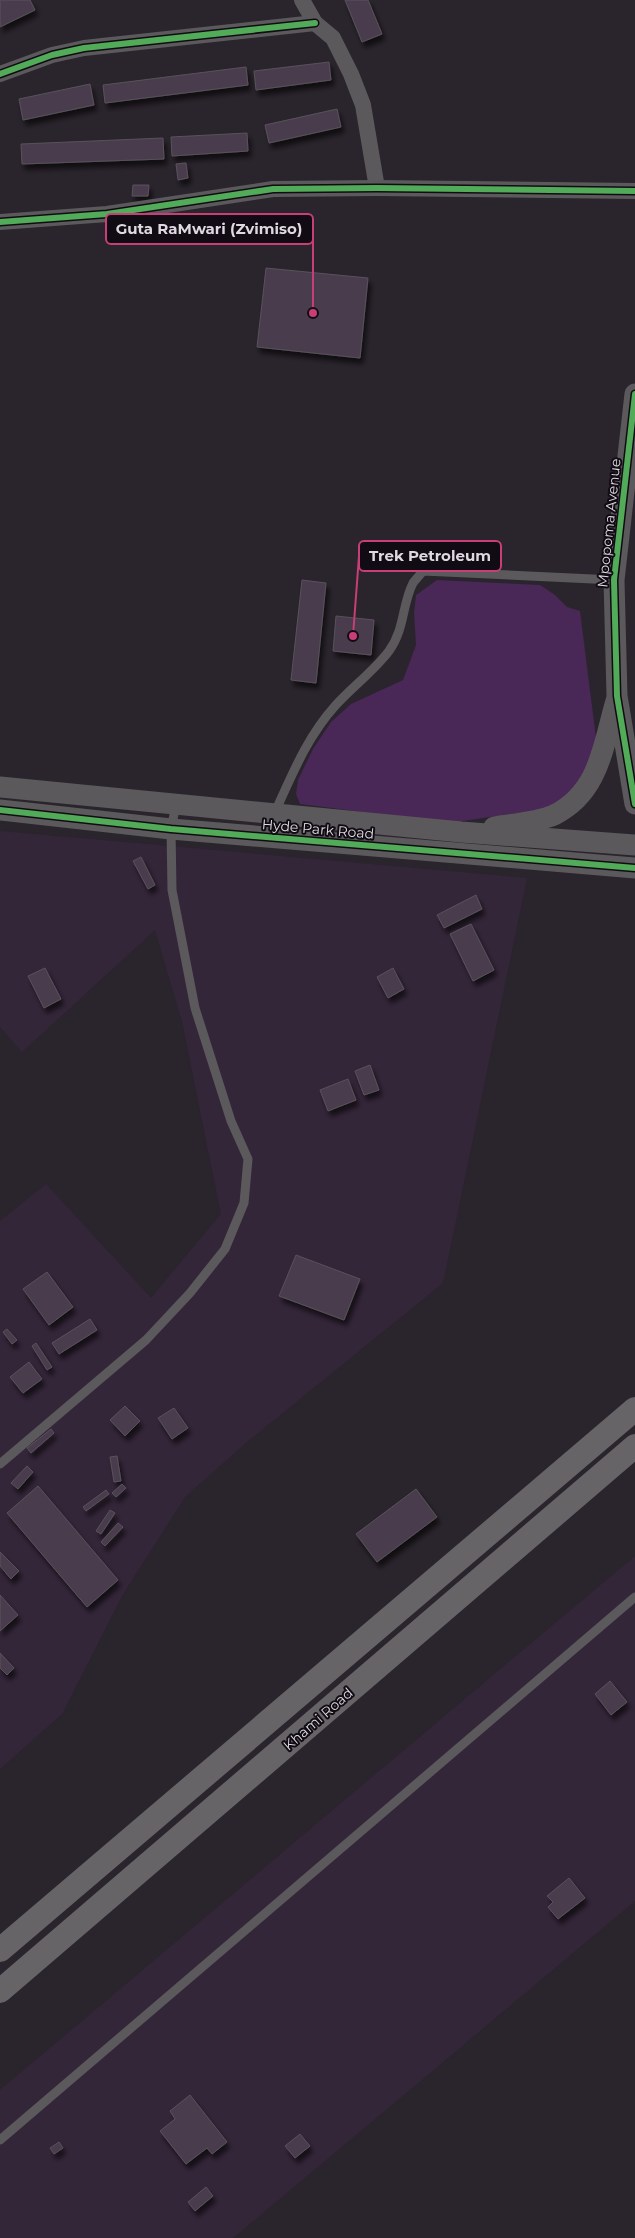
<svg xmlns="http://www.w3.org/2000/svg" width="635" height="2238" font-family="Montserrat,sans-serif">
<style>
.built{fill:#342639}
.green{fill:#492757}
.building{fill:#4a3d4e;stroke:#58525a;filter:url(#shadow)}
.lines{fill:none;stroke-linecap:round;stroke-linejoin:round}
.service{stroke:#5b595c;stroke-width:9}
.minor{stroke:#5b595c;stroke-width:16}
.tertiary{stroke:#5b595c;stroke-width:21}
.secondary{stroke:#676468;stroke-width:24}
.cycleway-casing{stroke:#110c13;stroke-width:9}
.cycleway{stroke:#51ab58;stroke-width:6}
.labels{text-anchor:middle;stroke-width:4;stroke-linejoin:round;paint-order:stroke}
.street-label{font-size:14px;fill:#dfd8e2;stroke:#110c13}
.leader{fill:none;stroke:#c83e76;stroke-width:2}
.callout-dot{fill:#c83e76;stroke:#110c13;stroke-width:2}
.callout{fill:#110c13;stroke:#c83e76;stroke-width:2}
.callout-label{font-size:15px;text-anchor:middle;font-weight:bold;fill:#dfd8e2}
</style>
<defs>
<filter id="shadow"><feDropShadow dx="3" dy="5.5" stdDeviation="2.5" flood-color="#0009"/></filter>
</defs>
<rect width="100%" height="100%" fill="#2a242c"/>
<!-- built -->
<g class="built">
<polygon points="0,831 527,878 443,1283 247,1442 185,1497 123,1594 62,1714 0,1769 0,1221 46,1184 151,1298 221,1214 182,1021 155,930 22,1052 0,1027"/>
<polygon points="635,1556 635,1901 233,2238 0,2238 0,2090"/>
</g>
<!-- green -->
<polygon class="green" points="437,580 540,585 555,595 567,607 580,611 596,738 591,769 575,792 551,808 450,823 300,804 296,794 298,780 313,749 331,722 351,704 403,680 416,645 414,613 416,595"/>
<!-- building -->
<g class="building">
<polygon points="2,0 30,0 35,10 0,27 0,1"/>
<polygon points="345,0 368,0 382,34 362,42"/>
<polygon points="329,62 331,80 256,90 254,71"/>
<polygon points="246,67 248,85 105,103 103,85"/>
<polygon points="90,84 94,105 23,120 19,99"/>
<polygon points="337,109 341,127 269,143 265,125"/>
<polygon points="247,133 248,151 172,156 171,137"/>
<polygon points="163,138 164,159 22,164 21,144"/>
<polygon points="186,163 188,178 178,180 176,164"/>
<polygon points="133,185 149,185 148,196 132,196"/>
<polygon points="266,268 368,278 360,358 257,347"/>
<polygon points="302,580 326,583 316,683 291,680"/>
<polygon points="336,616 374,620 371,655 333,651"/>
<polygon points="141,857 155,885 148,889 133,861"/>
<polygon points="476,895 482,909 444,928 437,915"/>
<polygon points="471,924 494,970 473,981 450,934"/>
<polygon points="45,968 61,999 44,1008 28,976"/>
<polygon points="393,968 404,989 388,998 377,977"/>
<polygon points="370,1065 379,1090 364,1095 355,1071"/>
<polygon points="348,1079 356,1100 328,1111 320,1090"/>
<polygon points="296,1255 360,1279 344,1320 279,1296"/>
<polygon points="47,1272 73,1307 49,1325 23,1289"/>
<polygon points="90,1319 97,1330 59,1354 52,1343"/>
<polygon points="7,1329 17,1340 12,1344 3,1332"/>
<polygon points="36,1343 52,1367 47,1370 32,1346"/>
<polygon points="29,1362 42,1379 23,1393 10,1377"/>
<polygon points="125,1406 140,1421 125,1436 110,1420"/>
<polygon points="174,1408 188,1428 172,1439 158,1418"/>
<polygon points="51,1429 54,1433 31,1453 27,1448"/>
<polygon points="117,1456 121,1481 114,1482 110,1457"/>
<polygon points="27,1466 33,1472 18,1489 11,1483"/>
<polygon points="122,1484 126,1488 116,1497 112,1493"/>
<polygon points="38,1486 118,1580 87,1607 7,1513"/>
<polygon points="416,1489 437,1517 377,1562 356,1534"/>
<polygon points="106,1490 109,1494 86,1511 83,1507"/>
<polygon points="110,1510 115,1513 101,1534 96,1531"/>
<polygon points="118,1523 123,1527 105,1546 101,1542"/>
<polygon points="0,1552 19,1571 11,1579 0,1566"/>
<polygon points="0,1595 18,1615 0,1631"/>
<polygon points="0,1653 14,1668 7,1675 0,1668"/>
<polygon points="610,1681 627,1702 611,1715 595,1694"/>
<polygon points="569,1878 585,1898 558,1919 548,1907 553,1902 547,1896"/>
<polygon points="190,2095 227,2142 212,2154 207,2148 186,2164 160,2131 175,2119 170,2111"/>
<polygon points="300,2134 310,2146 295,2158 285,2146"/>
<polygon points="59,2142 63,2148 54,2154 50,2148"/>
<polygon points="206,2187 213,2196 195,2211 188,2202"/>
</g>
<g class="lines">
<!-- service -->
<g class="service">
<path d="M275 812C292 775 307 737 335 706 352 687 373 672 389 651 405 629 402 604 413 583 416 579 420 575 423 571L614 580"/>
<polyline points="0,1464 146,1340 190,1293 225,1249 244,1203 248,1159 231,1121 195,1008 172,890 171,829 176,805"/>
<polyline points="0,2140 635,1597"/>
</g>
<!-- minor -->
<g class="minor">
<polyline points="302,0 315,23 333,38 351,74 363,105 377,188"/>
<polyline points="0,74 52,55 84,48 315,23"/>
<polyline points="0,222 107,214 273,189 377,188 635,191"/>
</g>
<!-- tertiary -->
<g class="tertiary">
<polyline points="635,394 614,580 617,696 635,804"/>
<polyline points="0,787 461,832 635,845"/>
<polyline points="0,810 171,829 635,868"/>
<path d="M494 827C511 824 539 822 554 815 600 792 603 745 616 701"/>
</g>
<!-- secondary -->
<g class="secondary">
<polyline points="0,1950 635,1409"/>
<polyline points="0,1991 635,1446"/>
</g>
<defs>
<g id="cycleway">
<polyline points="0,74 52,55 84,48 315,23"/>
<polyline points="0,222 107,214 273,189 377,188 635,191"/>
<polyline points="635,394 614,580 617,696 635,804"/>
<polyline points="0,810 171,829 635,868"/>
</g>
</defs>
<!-- cycleway casing -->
<use href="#cycleway" class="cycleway-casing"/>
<!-- cycleway -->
<use href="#cycleway" class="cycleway"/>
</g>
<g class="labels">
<!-- street labels -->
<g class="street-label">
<text transform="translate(609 523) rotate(-84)" y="5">Mpopoma Avenue</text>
<text transform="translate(318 829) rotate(5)" y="5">Hyde Park Road</text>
<text transform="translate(318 1719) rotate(-41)" y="5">Khami Road</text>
</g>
</g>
<!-- callouts -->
<path class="leader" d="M313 313L313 229M353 636L359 556"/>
<g class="callout-dot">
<circle cx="313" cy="313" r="5"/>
<circle cx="353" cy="636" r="5"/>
</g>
<g class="callout">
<rect x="106" y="214" width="207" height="30" rx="5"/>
<rect x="359" y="541" width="142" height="30" rx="5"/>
</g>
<g class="callout-label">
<text x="209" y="234">Guta RaMwari (Zvimiso)</text>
<text x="430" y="561">Trek Petroleum</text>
</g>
</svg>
